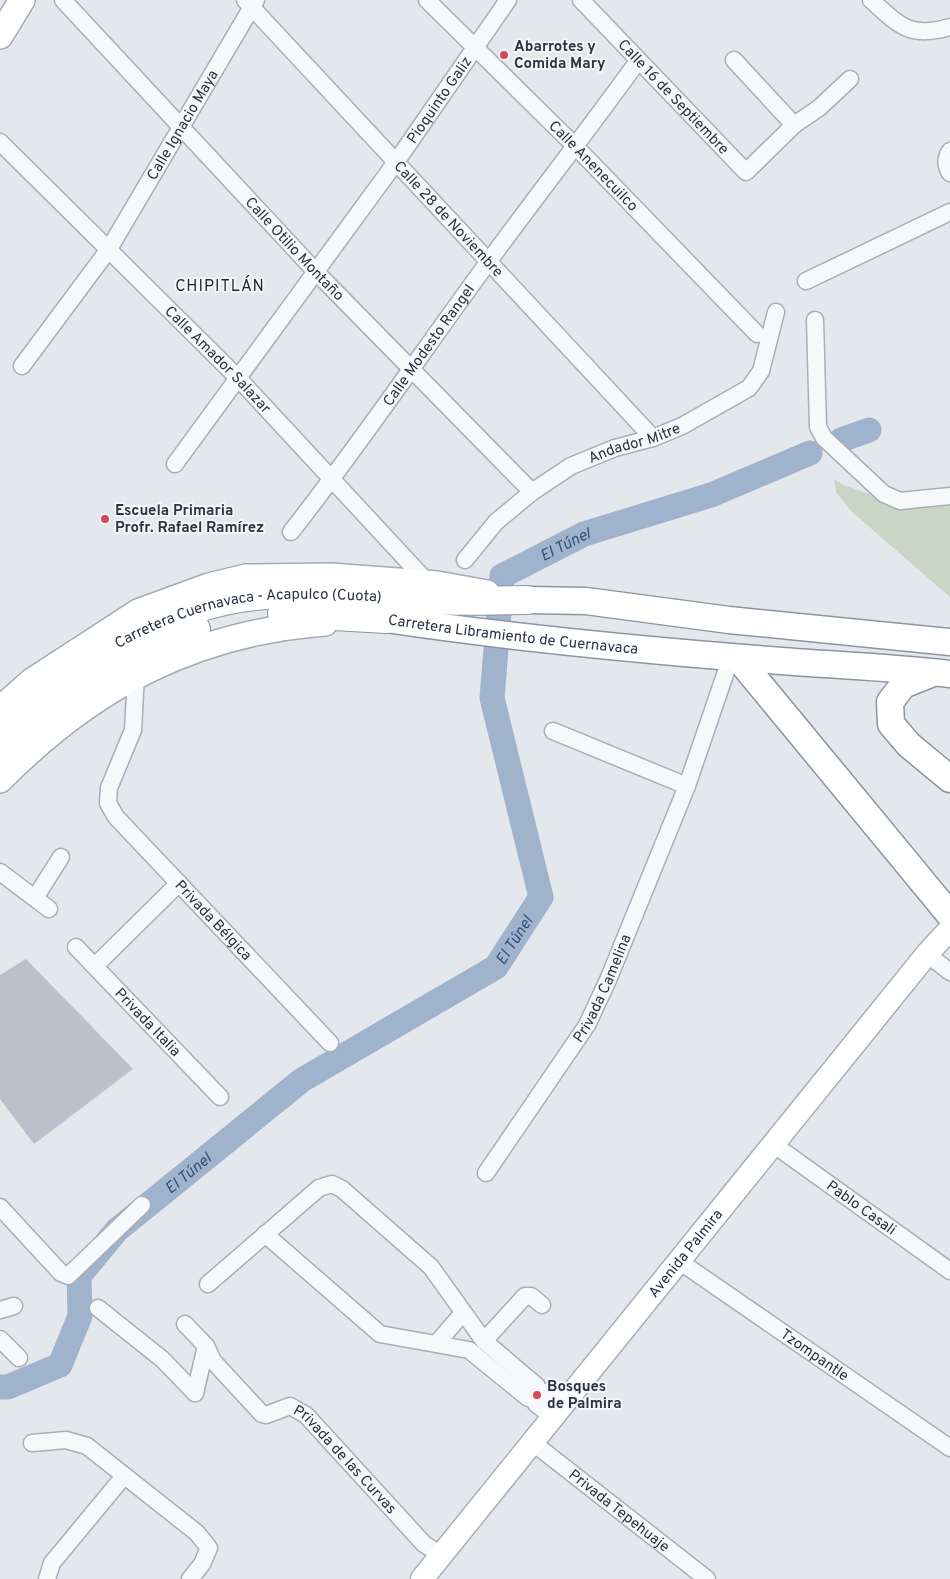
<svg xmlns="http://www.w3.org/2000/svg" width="950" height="1579" font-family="Overpass,sans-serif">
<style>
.green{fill:#c9d6c5}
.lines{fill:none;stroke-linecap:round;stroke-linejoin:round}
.river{stroke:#9fb4cc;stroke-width:25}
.building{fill:#bbc0ca}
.minor-casing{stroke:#a9aeb7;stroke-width:19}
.secondary-casing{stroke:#a9aeb7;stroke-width:25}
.primary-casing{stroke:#a3abb8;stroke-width:28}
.trunk-casing{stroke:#8b94a3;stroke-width:29}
.motorway-casing{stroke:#8b94a3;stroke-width:30}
.minor{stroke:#f7f8fa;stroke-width:16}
.secondary{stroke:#fff;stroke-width:22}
.primary{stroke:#fff;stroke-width:25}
.trunk{stroke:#fff;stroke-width:26}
.motorway{stroke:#fff;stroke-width:28}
.poi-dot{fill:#d1495b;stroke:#f4f6f9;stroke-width:2}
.labels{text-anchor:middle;stroke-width:4;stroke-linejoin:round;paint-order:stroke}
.poi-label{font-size:15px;font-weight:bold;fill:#2b3445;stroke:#f4f6f9;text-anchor:start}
.street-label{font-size:15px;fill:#2b3445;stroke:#f4f6f9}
.neighbourhood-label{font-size:16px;letter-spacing:1px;fill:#1d2536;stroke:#f4f6f9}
.water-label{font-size:16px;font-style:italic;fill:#34527a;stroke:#f4f6f9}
</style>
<rect width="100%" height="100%" fill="#e4e7ec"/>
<!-- green -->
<polygon class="green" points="834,479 844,485 899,505 950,501 950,597 852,512 836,492"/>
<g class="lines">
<!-- river -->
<g class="river">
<polyline points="841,440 869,430"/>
<path id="s1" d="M0 1387H8L60 1365 80 1316 79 1276 117 1230 302 1080 496 967 541 897 492 698 502 576 584 534 711 495 810 453"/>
</g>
</g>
<!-- building -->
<polygon class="building" points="26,959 133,1069 34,1144 0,1099 0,975"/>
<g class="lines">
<defs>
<g id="minor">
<path id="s2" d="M63 0 316 272 532 492"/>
<path id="s3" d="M245 0 653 438"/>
<path id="s4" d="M427 0 576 147 757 334"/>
<path id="s5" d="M581 0 746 172 794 125 819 108 850 79"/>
<path d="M871 0C899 25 909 39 950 27"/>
<polyline points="734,60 794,125"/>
<path id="s6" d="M0 142 239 379 428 583"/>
<path d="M950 151C945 159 945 165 950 173"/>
<polyline points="806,281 950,212"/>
<polyline points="815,320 818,427 824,438 884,494 900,501 950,496"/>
<path id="s7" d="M22 366 109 249 256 0"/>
<path id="s8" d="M175 464 396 162 508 0"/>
<path id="s9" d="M291 532C360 444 423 351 489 261 538 194 589 129 638 61"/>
<path id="s10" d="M465 560 496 522 532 492 571 466 615 448 653 438 682 426 749 388 761 371 776 312"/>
<path id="s11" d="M136 675 133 730 109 788 108 803 116 817 330 1043"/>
<polyline points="553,731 687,786"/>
<polyline points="0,872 49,909"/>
<polyline points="35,898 61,857"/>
<path id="s12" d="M76 947 220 1097"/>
<polyline points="927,954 950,972"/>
<polyline points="95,966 179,883"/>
<path id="s13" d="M773 1144 950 1271"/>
<path id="s14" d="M486 1173 587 1025 608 980 687 786 731 657"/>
<polyline points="0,1207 61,1273 68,1276 142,1205"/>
<polyline points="265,1234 380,1334 469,1350 528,1398"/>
<path id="s15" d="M679 1261 950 1448"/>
<polyline points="208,1284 319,1188 332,1184 342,1189 431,1267 484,1341 537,1386"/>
<polyline points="98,1308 162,1359 195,1393"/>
<polyline points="0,1310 14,1306"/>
<path id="s16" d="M185 1324 206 1346 213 1361 262 1414 266 1415 290 1406 306 1415 424 1544 441 1555"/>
<polyline points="0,1339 19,1358"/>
<polyline points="484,1341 525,1296 531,1296 542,1305"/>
<polyline points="437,1343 462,1314"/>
<polyline points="545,1392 563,1404"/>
<polyline points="195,1393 206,1346"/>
<polyline points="536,1404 553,1417"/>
<path id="s17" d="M532 1442 707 1579"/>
<polyline points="32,1443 66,1440 87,1446 197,1533 209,1548 202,1564 190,1579"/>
<polyline points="47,1579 52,1563 124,1476"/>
</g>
<g id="secondary">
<path id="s18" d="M422 1579 927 954 950 929"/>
</g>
<g id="primary">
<polyline points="0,36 22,0"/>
<polyline points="0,709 32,681 138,612 209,586 246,577 331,576 437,584 487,593"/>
<path d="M0 780C92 687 193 633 325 623"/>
</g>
<g id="trunk">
<polyline points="527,600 586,601 729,620 950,642"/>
<path id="s19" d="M386 619C513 638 641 650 769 660 829 665 890 667 950 674"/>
<polyline points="738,658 950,915"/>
<polyline points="933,673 903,685 890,702 891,724 909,745 950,779"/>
</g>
<g id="motorway">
<polyline points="282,613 386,619"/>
<path id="s20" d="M0 733C60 668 166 605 255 596 315 590 376 597 436 600 466 602 497 600 527 600"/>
<path d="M0 756C55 702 122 653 196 629"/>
</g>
</defs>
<!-- minor casing -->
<use href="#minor" class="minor-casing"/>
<!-- secondary casing -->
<use href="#secondary" class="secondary-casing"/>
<!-- primary casing -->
<use href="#primary" class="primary-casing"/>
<!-- trunk casing -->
<use href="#trunk" class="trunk-casing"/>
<!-- motorway casing -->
<use href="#motorway" class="motorway-casing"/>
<!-- minor -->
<use href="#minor" class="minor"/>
<!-- secondary -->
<use href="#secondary" class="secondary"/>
<!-- primary -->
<use href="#primary" class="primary"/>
<!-- trunk -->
<use href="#trunk" class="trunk"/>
<!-- motorway -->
<use href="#motorway" class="motorway"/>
</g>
<!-- markers -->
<g class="poi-dot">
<circle cx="504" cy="55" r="5"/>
<circle cx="105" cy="519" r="5"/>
<circle cx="537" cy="1395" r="5"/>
</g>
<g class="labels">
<!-- poi labels -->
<g class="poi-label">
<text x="514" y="51">Abarrotes y<tspan x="514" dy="17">Comida Mary</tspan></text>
<text x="115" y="515">Escuela Primaria<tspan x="115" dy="17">Profr. Rafael Ramírez</tspan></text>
<text x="547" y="1391">Bosques<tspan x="547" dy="17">de Palmira</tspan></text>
</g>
<!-- street labels -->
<g class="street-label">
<text dy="5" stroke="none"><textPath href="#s5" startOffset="134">Calle 16 de Septiembre</textPath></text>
<text dy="5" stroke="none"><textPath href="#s8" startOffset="450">Pioquinto Galiz</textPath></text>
<text dy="5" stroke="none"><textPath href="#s7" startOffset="290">Calle Ignacio Maya</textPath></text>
<text dy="5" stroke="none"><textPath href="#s4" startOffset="235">Calle Anenecuilco</textPath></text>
<text dy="5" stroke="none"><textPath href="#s3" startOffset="299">Calle 28 de Noviembre</textPath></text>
<text dy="5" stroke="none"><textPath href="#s2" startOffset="340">Calle Otilio Montaño</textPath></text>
<text dy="5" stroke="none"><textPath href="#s9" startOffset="232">Calle Modesto Rangel</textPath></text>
<text dy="5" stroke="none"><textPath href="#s6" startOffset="308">Calle Amador Salazar</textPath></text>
<text dy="5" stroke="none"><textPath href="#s10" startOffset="210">Andador Mitre</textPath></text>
<text dy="5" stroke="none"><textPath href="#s20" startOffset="284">Carretera Cuernavaca - Acapulco (Cuota)</textPath></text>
<text dy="5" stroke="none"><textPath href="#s19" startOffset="128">Carretera Libramiento de Cuernavaca</textPath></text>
<text dy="5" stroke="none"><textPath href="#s11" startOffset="291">Privada Bélgica</textPath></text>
<text dy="5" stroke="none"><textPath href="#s14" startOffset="219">Privada Camelina</textPath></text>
<text dy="5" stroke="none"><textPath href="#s12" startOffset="104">Privada Italia</textPath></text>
<text dy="5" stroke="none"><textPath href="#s13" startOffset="109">Pablo Casali</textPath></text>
<text dy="5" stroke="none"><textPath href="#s18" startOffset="419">Avenida Palmira</textPath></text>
<text dy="5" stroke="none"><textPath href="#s15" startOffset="165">Tzompantle</textPath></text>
<text dy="5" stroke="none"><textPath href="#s16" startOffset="226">Privada de las Curvas</textPath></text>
<text dy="5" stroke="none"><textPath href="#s17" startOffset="111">Privada Tepehuaje</textPath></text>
</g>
<!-- neighbourhood labels -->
<g class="neighbourhood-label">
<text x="220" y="291">CHIPITLÁN</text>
</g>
<!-- water labels -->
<g class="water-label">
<text dy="6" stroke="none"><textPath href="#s1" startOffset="1161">El Túnel</textPath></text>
<text dy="6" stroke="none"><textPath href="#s1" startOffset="712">El Túnel</textPath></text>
<text dy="6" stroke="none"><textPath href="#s1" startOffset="308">El Túnel</textPath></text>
</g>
</g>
</svg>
